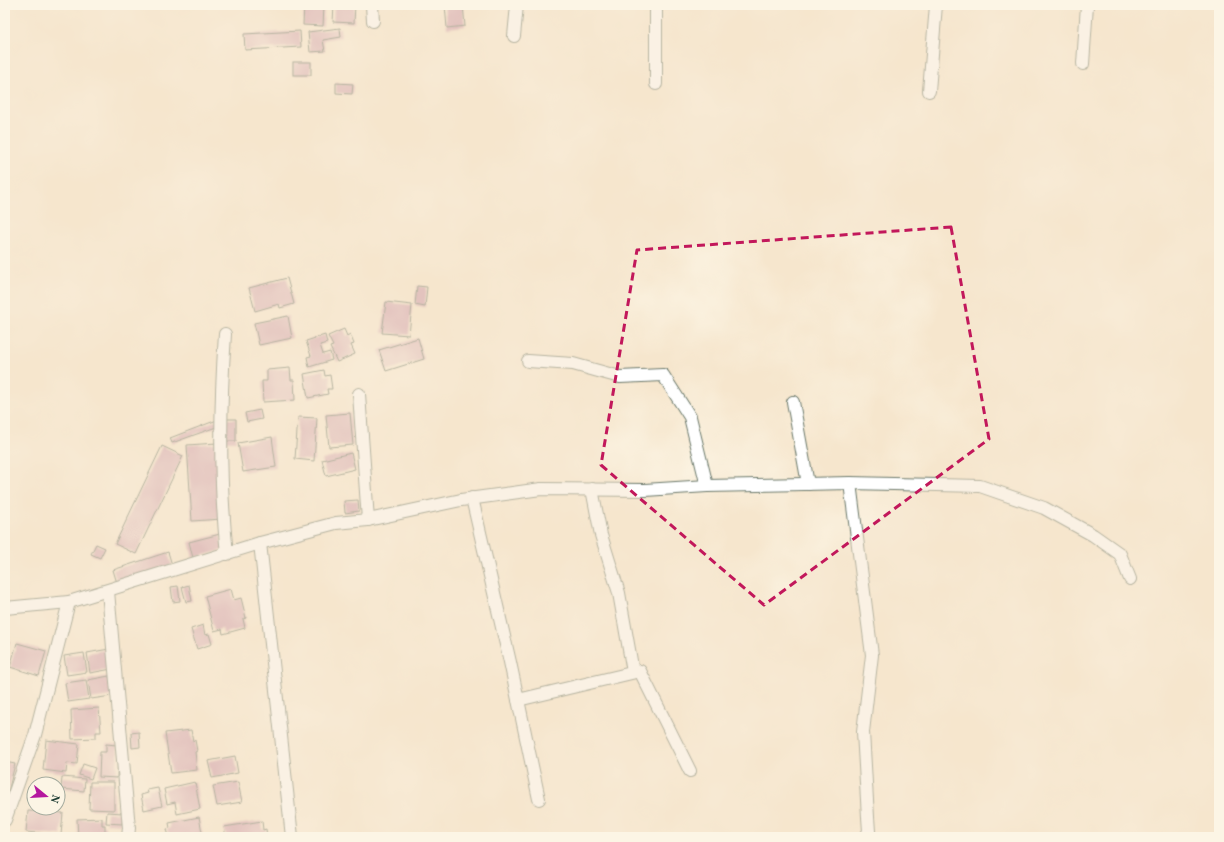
<svg xmlns="http://www.w3.org/2000/svg" width="1224" height="842" font-family="Vollkorn,serif">
<style>
.building{fill:#cc9aac}
.lines{fill:none;stroke-linecap:round;stroke-linejoin:round}
.street-casing{stroke:#6a786a;stroke-width:14}
.street{stroke:#fff;stroke-width:12}
.marked{fill:none;stroke:#c2185b;stroke-width:3;stroke-dasharray:8 5;stroke-linejoin:round}
</style>
<rect width="100%" height="100%" fill="#fcf5e5"/>
<filter id="ink" filterUnits="userSpaceOnUse"><feTurbulence type="fractalNoise" baseFrequency=".025" numOctaves="2"/><feDisplacementMap in="SourceGraphic" scale="8" xChannelSelector="R" yChannelSelector="G"/><feConvolveMatrix kernelMatrix="1 2 1 2 8 2 1 2 1" color-interpolation-filters="sRGB"/></filter>
<filter id="wash" filterUnits="userSpaceOnUse"><feTurbulence type="fractalNoise" baseFrequency=".012" numOctaves="4" result="noise"/><feDisplacementMap in="SourceGraphic" scale="16" xChannelSelector="R" yChannelSelector="G"/><feGaussianBlur stdDeviation="0.9" result="paint"/><feColorMatrix in="noise" values="0 0 0 0 0 0 0 0 0 0 0 0 0 0 0 0 0 1.4 0 .05"/><feComposite in="paint" operator="in"/></filter>
<g filter="url(#wash)">
<rect width="100%" height="100%" fill="#f6e6cd"/>
<g id="blocks">
<!-- building -->
<g class="building">
<polygon points="304,5 324,6 323,26 303,25"/>
<polygon points="334,5 355,5 354,23 333,22"/>
<polygon points="445,5 463,5 465,26 447,28"/>
<polygon points="340,28 341,37 323,40 325,51 310,52 308,32"/>
<polygon points="300,31 301,47 245,50 244,34"/>
<rect x="293" y="62" width="18" height="13"/>
<polygon points="336,83 353,84 352,94 336,93"/>
<polygon points="287,278 294,304 280,308 279,304 255,311 249,288"/>
<polygon points="417,286 427,287 425,307 415,305"/>
<polygon points="386,302 412,305 409,335 382,333"/>
<polygon points="288,316 292,338 259,345 254,323"/>
<polygon points="344,329 347,336 350,334 354,344 351,345 355,354 337,362 330,347 333,346 328,336"/>
<polygon points="325,335 327,343 320,345 323,354 330,352 332,360 309,367 307,357 311,356 306,341"/>
<polygon points="418,338 424,359 386,371 379,350"/>
<polygon points="290,368 291,380 294,380 295,400 263,402 262,381 267,381 267,370"/>
<polygon points="324,370 325,376 330,375 332,389 327,389 328,394 308,398 304,374"/>
<polygon points="260,410 262,419 247,422 245,413"/>
<polygon points="350,413 353,445 329,447 326,415"/>
<polygon points="298,417 317,418 314,461 295,459"/>
<polygon points="223,419 236,419 236,441 224,441"/>
<polygon points="217,420 219,426 172,443 170,438"/>
<polygon points="272,437 276,467 243,472 238,443"/>
<polygon points="217,443 222,519 192,521 187,445"/>
<polygon points="162,446 183,456 136,554 115,544"/>
<polygon points="351,453 355,469 326,476 322,460"/>
<polygon points="358,500 359,511 345,513 344,501"/>
<polygon points="220,534 224,550 193,558 189,542"/>
<polygon points="96,544 105,548 100,558 91,554"/>
<polygon points="168,552 172,565 117,583 113,570"/>
<polygon points="189,585 192,601 186,602 182,587"/>
<polygon points="178,586 180,601 173,602 171,587"/>
<polygon points="231,589 234,600 241,598 246,618 243,619 245,628 223,634 222,629 214,631 205,596"/>
<polygon points="203,625 205,635 209,634 212,644 197,649 191,629"/>
<polygon points="5,639 10,641 5,658"/>
<polygon points="17,643 46,651 39,676 10,667"/>
<polygon points="109,649 112,669 90,673 87,653"/>
<polygon points="84,653 87,672 67,675 64,656"/>
<polygon points="109,676 112,696 91,699 88,680"/>
<polygon points="86,680 89,699 68,702 65,683"/>
<polygon points="99,708 101,732 96,732 96,738 72,739 71,710"/>
<polygon points="191,730 193,741 195,740 197,751 195,752 197,770 171,773 165,733"/>
<polygon points="139,732 140,747 132,748 131,733"/>
<polygon points="46,740 79,744 77,764 67,763 66,773 43,770"/>
<polygon points="106,744 117,745 118,753 117,778 99,777 100,752 106,752"/>
<polygon points="235,756 238,773 212,778 208,761"/>
<polygon points="5,762 15,764 8,792 5,791"/>
<polygon points="83,764 95,768 91,779 79,775"/>
<polygon points="62,777 85,779 84,791 61,789"/>
<polygon points="90,782 114,782 114,810 89,809"/>
<polygon points="195,782 200,809 177,814 175,802 167,804 164,789"/>
<polygon points="238,782 242,802 217,806 213,786"/>
<polygon points="158,788 162,806 144,810 141,795 148,793 147,790"/>
<polygon points="28,811 63,813 61,835 26,832"/>
<polygon points="107,812 123,813 122,824 106,823"/>
<polygon points="199,817 203,837 169,837 167,829 170,828 169,823"/>
<polygon points="102,818 102,825 105,825 105,837 78,837 77,819"/>
<polygon points="262,821 263,830 266,829 267,837 226,837 224,827"/>
</g>
</g>
</g>
<g filter="url(#ink)">
<use href="#blocks" fill-opacity="0" stroke="#6a786a" stroke-width="1"/>
<g class="lines">
<defs>
<g id="street">
<polyline points="372,5 373,21"/>
<polyline points="656,5 656,84"/>
<polyline points="514,36 517,5"/>
<polyline points="1083,64 1087,5"/>
<polyline points="929,91 936,5"/>
<path d="M225 334C220 407 219 481 227 554"/>
<polyline points="528,361 573,364 620,377 663,375 690,417 707,486"/>
<polyline points="359,394 368,520"/>
<polyline points="793,402 808,484"/>
<polyline points="850,483 872,655 863,732 868,817 869,831 866,837"/>
<polyline points="592,489 601,535 619,593 633,672"/>
<polyline points="472,498 510,662 539,799"/>
<polyline points="260,543 292,837"/>
<polyline points="108,591 129,828 128,837"/>
<polyline points="5,608 69,602 260,543 336,523 368,520 461,500 541,489 645,490 707,486 850,483 980,486 1044,508 1093,535 1120,554 1130,579"/>
<polyline points="518,700 640,671 690,771"/>
<polyline points="5,820 35,735 69,602"/>
</g>
</defs>
<!-- street casing -->
<use href="#street" class="street-casing"/>
<!-- street -->
<use href="#street" class="street"/>
</g>
</g>
<!-- marked area -->
<path d="M0 0H1224V842H0ZM951 227 989 439 764 605 601 465 637 250Z" fill="#f6e6cd" fill-opacity=".55" fill-rule="evenodd"/>
<path class="marked" d="M951 227 989 439 764 605 601 465 637 250Z"/>
<!-- margin -->
<rect width="1224" height="842" fill="none" stroke="#fcf5e5" stroke-width="20"/>
<!-- north arrow -->
<g transform="translate(46 796) rotate(108)"><circle r="19" fill="#fcf5e5" stroke="#a4ab9e"/>
<path d="M0-3L7 15L0 10L-7 15Z" fill="#b5179e"/>
<text y="-6" font-size="11" font-weight="bold" text-anchor="middle" fill="#1f3d34">N</text>
</g>
</svg>
